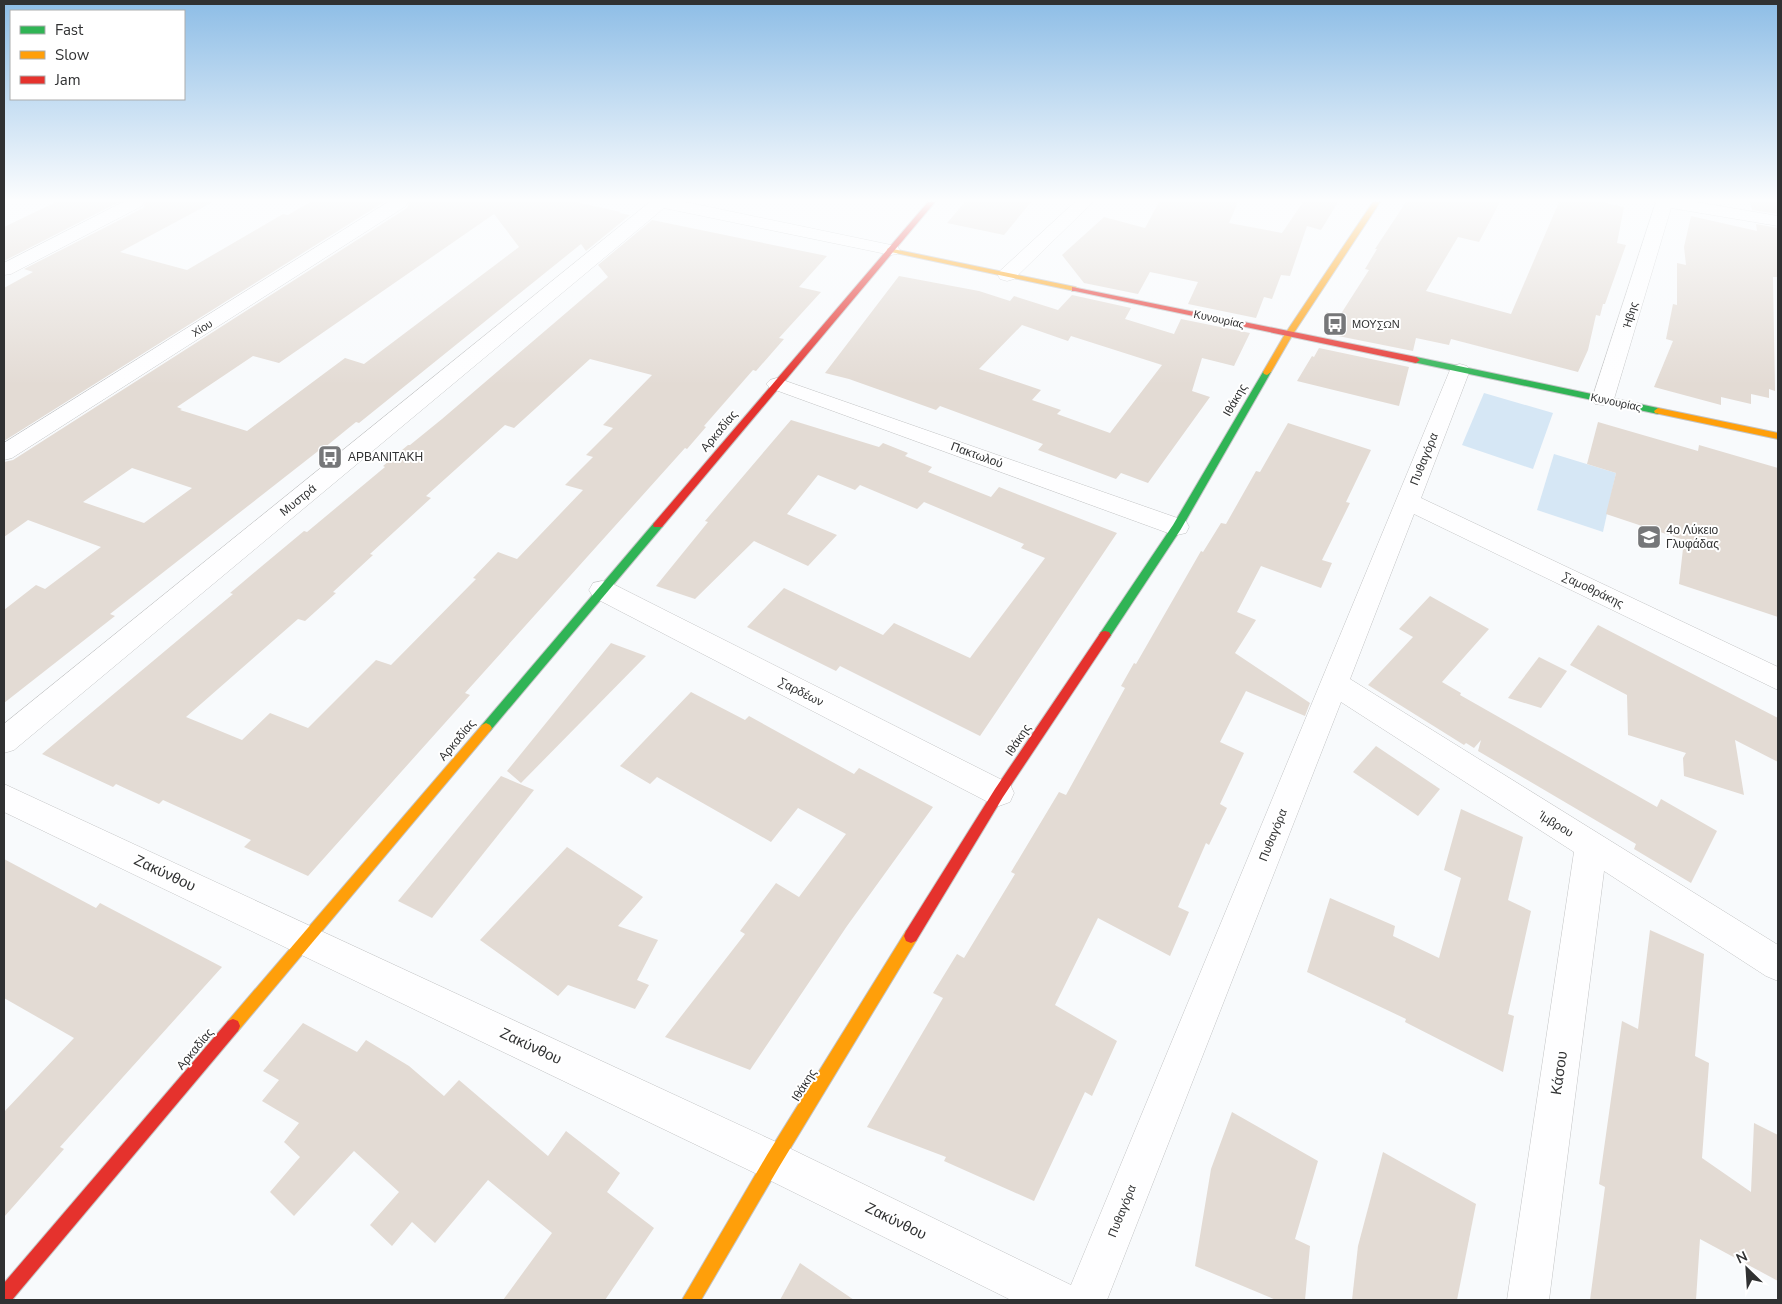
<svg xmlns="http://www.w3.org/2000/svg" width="1782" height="1304" font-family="'Nunito Sans',sans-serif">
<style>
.green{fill:#d6e7f5}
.building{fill:#e3dbd4;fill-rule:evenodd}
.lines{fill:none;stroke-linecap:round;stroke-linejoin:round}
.street-casing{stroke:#c3c4c5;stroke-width:1}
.fast-casing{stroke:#c3c4c5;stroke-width:2}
.slow-casing{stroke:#c3c4c5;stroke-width:2}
.jam-casing{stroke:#c3c4c5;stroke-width:2}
.street{fill:#fefeff;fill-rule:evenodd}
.fast{fill:#30b455;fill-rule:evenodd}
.slow{fill:#ff9f0a;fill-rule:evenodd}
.jam{fill:#e5322d;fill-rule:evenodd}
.labels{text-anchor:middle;stroke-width:4;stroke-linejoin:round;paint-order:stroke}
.far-street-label{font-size:11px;fill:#303132;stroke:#fff}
.far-poi-label{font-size:11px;fill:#303132;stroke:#fff;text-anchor:start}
.street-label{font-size:12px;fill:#303132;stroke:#fff}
.poi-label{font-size:12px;fill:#303132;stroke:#fff;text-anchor:start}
.near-street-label{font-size:15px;fill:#303132;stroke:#fff}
</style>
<rect width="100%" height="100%" fill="#f8fafc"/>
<!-- green -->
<g class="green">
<polygon points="1484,393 1553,413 1533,469 1462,445"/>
<polygon points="1554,454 1616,473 1603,532 1537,510"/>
</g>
<!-- building -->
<g class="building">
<polygon points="56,202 119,202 4,261 4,227"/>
<polygon points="146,202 213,202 120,252 187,270 283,214 288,215 310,202 384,202 4,441 4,288 33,272 24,269 143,208"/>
<path d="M410 202H576L621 212 619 213 630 215 586 251 581 244 359 423 356 422 324 448H322L110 614 115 616 4 703V610L36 585 45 589 101 547 28 520 4 537V462L13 460 407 208ZM494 214 519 247 364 364 345 358 247 431 180 410 182 409 177 407 253 356 279 363ZM132 468 192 488 144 523 83 502Z"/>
<polygon points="965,202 1031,202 1004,235 947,223"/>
<polygon points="1159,202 1238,202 1229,223 1282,233 1303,202 1338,202 1321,230 1307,226 1290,276 1281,275 1272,299 1264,297 1256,318 1188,304 1198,282 1150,272 1138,294 1084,283 1062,255 1104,217 1145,228"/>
<polygon points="1406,202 1500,202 1479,242 1458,237 1426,291 1511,314 1559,202 1602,202 1624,207 1617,243 1626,245 1605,304 1603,304 1600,316 1596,315 1588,350 1578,372 1451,339 1449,345 1416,338 1413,351 1328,334 1369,270 1365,269 1377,249 1375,249"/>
<polygon points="1750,202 1778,202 1778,214 1752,210"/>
<polygon points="1691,216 1757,231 1756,224 1778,228 1778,277 1773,277 1775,391 1769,389 1769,398 1751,394 1751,404 1721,397 1721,405 1654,387 1673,341 1666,339 1673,304 1677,305 1677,263 1686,265 1684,247"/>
<path d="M652 220 827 256 799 287 821 292 779 338 784 339 756 371 753 370 704 426 706 427 687 449 685 448 465 693 470 695 308 876 244 847 251 840 163 800 159 804 116 784 113 787 42 754 233 594 230 593 262 566 304 531 307 532 385 467 383 466 408 445H410L442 419 608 277 598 265ZM590 359 652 375 603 425 613 428 586 455 593 457 565 485 583 490 517 559 498 552 473 578 476 579 391 665 376 660 308 728 270 713 242 740 186 717 298 619 305 621 336 593 333 592 373 555 370 554 431 498 426 496 505 425 514 428Z"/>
<path d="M899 276 979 291 1010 301 1014 296 1058 310 1072 295 1131 308 1125 319 1174 334 1181 319 1250 333 1234 366 1202 358 1192 391 1210 397 1148 483 1121 473 1116 479 1038 450 1043 444 940 406 936 410 849 379 825 373ZM1022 325 1068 341 1071 336 1162 365 1110 433 1057 414 1061 410 1032 400 1041 390 979 369Z"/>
<polygon points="1319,348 1409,367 1399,406 1297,381 1312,356 1314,357"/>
<polygon points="791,420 879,447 883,443 908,453 905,456 932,467 928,472 991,497 999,487 1117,533 980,736 840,666 836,671 747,627 784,588 883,635 894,623 970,658 1045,558 1021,548 1024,544 924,502 917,509 860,485 855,490 818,475 787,514 837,535 808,566 754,541 695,599 656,586 708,522 705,521"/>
<polygon points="1598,422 1698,451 1699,445 1778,468 1778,617 1679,584 1684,540 1606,514 1616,473 1587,464"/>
<polygon points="1288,423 1371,450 1346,502 1350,503 1322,560 1332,563 1321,588 1261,566 1237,612 1256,620 1235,653 1310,703 1305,716 1246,691 1220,742 1244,753 1220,804 1227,808 1209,845 1206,843 1178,907 1189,912 1170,956 1098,918 1055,1005 1117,1041 1092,1096 1085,1092 1034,1201 944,1161 946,1157 867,1127 943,998 933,993 957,954 964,958 1015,874 1011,872 1059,792 1066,795 1125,688 1121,686 1134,663 1136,664 1201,551 1203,552 1221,523 1226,524 1256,471 1260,472"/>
<polygon points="1430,596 1489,629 1442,682 1461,693 1460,695 1657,807 1661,799 1717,831 1691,883 1634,849 1636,844 1478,751 1481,740 1474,748 1466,743 1464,745 1368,685 1413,637 1399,629"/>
<polygon points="1598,625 1778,718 1778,762 1735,740 1744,795 1684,776 1683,758 1686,753 1628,735 1627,695 1570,665"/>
<polygon points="611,643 646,656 521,783 507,771"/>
<polygon points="1539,657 1567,671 1541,708 1508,698"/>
<polygon points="691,692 745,720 749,716 854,774 859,768 933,807 847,926 750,1070 665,1037 745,934 740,931 776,883 799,897 846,834 798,808 771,842 657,777 650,784 620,766"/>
<polygon points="1376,746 1440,789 1418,816 1353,772"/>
<polygon points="501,776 534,790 432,918 398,901"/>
<polygon points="1461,809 1523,837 1508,900 1531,911 1508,1014 1514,1016 1503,1072 1405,1022 1406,1019 1307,972 1330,898 1395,926 1393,936 1439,958 1461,878 1444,870"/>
<polygon points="567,847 643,897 618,926 658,940 637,980 649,985 635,1009 568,985 558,996 480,940"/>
<polygon points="4,859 96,908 100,903 222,967 60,1147 64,1149 4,1217 4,1112 74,1038 4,998"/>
<polygon points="1650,930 1704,954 1695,1056 1709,1063 1702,1158 1751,1192 1754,1123 1778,1135 1778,1281 1700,1239 1696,1300 1590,1300 1605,1187 1599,1184 1622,1021 1638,1029"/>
<polygon points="303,1023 357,1052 366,1040 409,1066 444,1096 459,1080 548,1156 566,1131 620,1173 607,1192 654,1228 605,1300 503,1300 552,1233 488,1180 435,1243 412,1222 392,1246 370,1225 399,1192 354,1151 294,1216 270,1192 300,1157 284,1142 299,1123 262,1101 279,1080 263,1071"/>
<polygon points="1232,1112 1318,1161 1295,1239 1310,1246 1305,1300 1276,1300 1195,1266 1211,1169"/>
<polygon points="1383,1152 1476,1204 1457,1300 1352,1300 1358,1246"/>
<polygon points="800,1263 854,1300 780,1300"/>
</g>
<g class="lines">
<defs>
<g id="street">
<polygon points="123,202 144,202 142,206 11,274 4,275 4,263"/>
<polygon points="388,202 408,202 406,206 12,458 4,460 4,443"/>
<polygon points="650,202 685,202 891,245 897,246 900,250 897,254 891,255 664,208 14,750 4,753 4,724"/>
<polygon points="1075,202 1093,202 1014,279 1007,281 1000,279 998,275 1000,271"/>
<polygon points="1656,202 1696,202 1778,216 1778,226 1671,208 1614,399 1611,404 1603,405 1595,404 1592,399"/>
<polygon points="1460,364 1467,366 1470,370 1421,498 1778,667 1778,690 1414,514 1350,679 1778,945 1778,981 1766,976 1604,871 1549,1300 1507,1300 1574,852 1341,702 1107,1300 1011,1300 759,1175 4,812 4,784 787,1147 1071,1285 1450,370 1453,366"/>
<polygon points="777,378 1186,521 1189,527 1186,533 1177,535 1168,533 770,388 766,384 770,380"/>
<polygon points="602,581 611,583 1010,784 1014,793 1010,802 999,806 988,802 593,597 589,590 593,583"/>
</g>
<g id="fast">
<polygon points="1416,357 1658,408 1662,411 1658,414 1413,362 1412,360"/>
<polygon points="1267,369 1271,372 1181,529 1109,638 1101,638 1099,635 1101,632 1173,525 1263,372"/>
<polygon points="658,522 663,525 662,527 490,731 486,733 482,731 480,728 482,725 654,523"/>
</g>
<g id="slow">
<polygon points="1373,202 1380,202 1293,334 1271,372 1267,375 1264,374 1263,372 1285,334"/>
<polygon points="888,248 1075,287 1079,289 1075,291 891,252 887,250"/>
<polygon points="1658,408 1778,433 1778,439 1655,413 1654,411"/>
<polygon points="486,723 490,725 492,728 490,731 238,1031 233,1033 228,1031 226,1026 228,1021 482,725"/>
<polygon points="911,929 916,931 918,936 916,941 779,1167 701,1300 682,1300 767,1155 906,931"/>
</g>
<g id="jam">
<polygon points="928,202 935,202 662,527 654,527 653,525 654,523"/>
<polygon points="1072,287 1416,357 1420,360 1416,363 1075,291 1072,291"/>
<polygon points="1105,631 1109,632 1111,635 1003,797 916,941 911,943 906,941 904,936 906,931 995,789 1101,632"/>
<polygon points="233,1019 238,1021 240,1026 238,1031 12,1300 4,1300 4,1283 228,1021"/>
</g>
</defs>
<!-- street casing -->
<use href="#street" class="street-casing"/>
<!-- fast casing -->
<use href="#fast" class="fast-casing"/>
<!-- slow casing -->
<use href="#slow" class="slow-casing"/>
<!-- jam casing -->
<use href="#jam" class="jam-casing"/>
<!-- street -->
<use href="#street" class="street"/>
<!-- fast -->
<use href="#fast" class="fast"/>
<!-- slow -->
<use href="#slow" class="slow"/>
<!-- jam -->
<use href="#jam" class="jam"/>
</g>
<!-- sky -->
<linearGradient id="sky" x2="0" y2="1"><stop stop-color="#8dbde6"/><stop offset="0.52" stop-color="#fcfdfe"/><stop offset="1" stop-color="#fcfdfe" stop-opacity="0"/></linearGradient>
<rect width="1782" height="385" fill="url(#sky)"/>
<!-- icons -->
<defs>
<symbol id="bus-square" viewBox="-11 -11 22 22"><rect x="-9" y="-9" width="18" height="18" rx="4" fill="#767779" stroke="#fff"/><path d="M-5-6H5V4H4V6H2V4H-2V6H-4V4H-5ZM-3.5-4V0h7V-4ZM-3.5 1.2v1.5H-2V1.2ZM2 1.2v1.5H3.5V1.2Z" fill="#fff"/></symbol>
<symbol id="school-square" viewBox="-11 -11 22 22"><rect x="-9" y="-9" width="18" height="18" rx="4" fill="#767779" stroke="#fff"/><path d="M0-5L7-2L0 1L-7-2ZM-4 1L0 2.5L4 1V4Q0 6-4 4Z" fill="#fff"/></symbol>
</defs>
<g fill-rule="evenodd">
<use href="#bus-square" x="1321" y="310" width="28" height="28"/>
<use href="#bus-square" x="316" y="443" width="28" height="28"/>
<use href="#school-square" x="1635" y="523" width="28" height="28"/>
</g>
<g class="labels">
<!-- far-street labels -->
<g class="far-street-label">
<text transform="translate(1630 315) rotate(-73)" y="4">Ήβης</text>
<text transform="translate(1219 319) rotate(12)" y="4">Κυνουρίας</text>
<text transform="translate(202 328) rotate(-32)" y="4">Χίου</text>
<text transform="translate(1616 402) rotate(12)" y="4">Κυνουρίας</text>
</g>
<!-- far-poi labels -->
<g class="far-poi-label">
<text x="1352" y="328">ΜΟΥΣΩΝ</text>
</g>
<!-- street labels -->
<g class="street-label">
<text transform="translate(1235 400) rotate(-60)" y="4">Ιθάκης</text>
<text transform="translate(719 431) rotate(-50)" y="4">Αρκαδίας</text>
<text transform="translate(977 455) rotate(20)" y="4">Πακτωλού</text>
<text transform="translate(1424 459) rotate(-68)" y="4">Πυθαγόρα</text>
<text transform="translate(298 500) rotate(-39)" y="4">Μυστρά</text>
<text transform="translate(1593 590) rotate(26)" y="4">Σαμοθράκης</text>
<text transform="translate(801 692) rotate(27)" y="4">Σαρδέων</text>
<text transform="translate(457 740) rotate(-50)" y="4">Αρκαδίας</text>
<text transform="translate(1018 740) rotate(-56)" y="4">Ιθάκης</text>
<text transform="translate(1556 824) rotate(32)" y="4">Ίμβρου</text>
<text transform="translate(1273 835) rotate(-68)" y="4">Πυθαγόρα</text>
<text transform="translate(195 1049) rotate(-50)" y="4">Αρκαδίας</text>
<text transform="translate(804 1085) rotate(-58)" y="4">Ιθάκης</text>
<text transform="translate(1122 1211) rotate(-68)" y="4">Πυθαγόρα</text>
</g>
<!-- poi labels -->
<g class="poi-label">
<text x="348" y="461">ΑΡΒΑΝΙΤΑΚΗ</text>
<text x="1666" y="534">4ο Λύκειο<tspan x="1666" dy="14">Γλυφάδας</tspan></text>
</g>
<!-- near-street labels -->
<g class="near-street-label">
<text transform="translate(165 873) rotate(25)" y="5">Ζακύνθου</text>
<text transform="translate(531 1046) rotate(25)" y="5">Ζακύνθου</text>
<text transform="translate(1559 1073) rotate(-82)" y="5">Κάσου</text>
<text transform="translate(896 1221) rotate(26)" y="5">Ζακύνθου</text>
</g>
</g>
<!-- border -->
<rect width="1782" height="1304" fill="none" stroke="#303132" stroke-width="10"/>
<!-- legend -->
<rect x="10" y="10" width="175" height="90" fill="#ffffff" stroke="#acadad"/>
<rect x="20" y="26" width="25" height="8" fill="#30b455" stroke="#acadad"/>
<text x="55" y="35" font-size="15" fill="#303132">Fast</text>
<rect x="20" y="51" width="25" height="8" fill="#ff9f0a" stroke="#acadad"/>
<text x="55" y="60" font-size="15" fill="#303132">Slow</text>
<rect x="20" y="76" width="25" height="8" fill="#e5322d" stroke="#acadad"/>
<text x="55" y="85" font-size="15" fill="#303132">Jam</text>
<!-- north arrow -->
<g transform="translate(1747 1269) rotate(335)" stroke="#ffffff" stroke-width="4" paint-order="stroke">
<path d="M0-4L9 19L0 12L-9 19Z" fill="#303132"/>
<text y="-8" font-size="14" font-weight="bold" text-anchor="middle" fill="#303132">N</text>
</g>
</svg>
